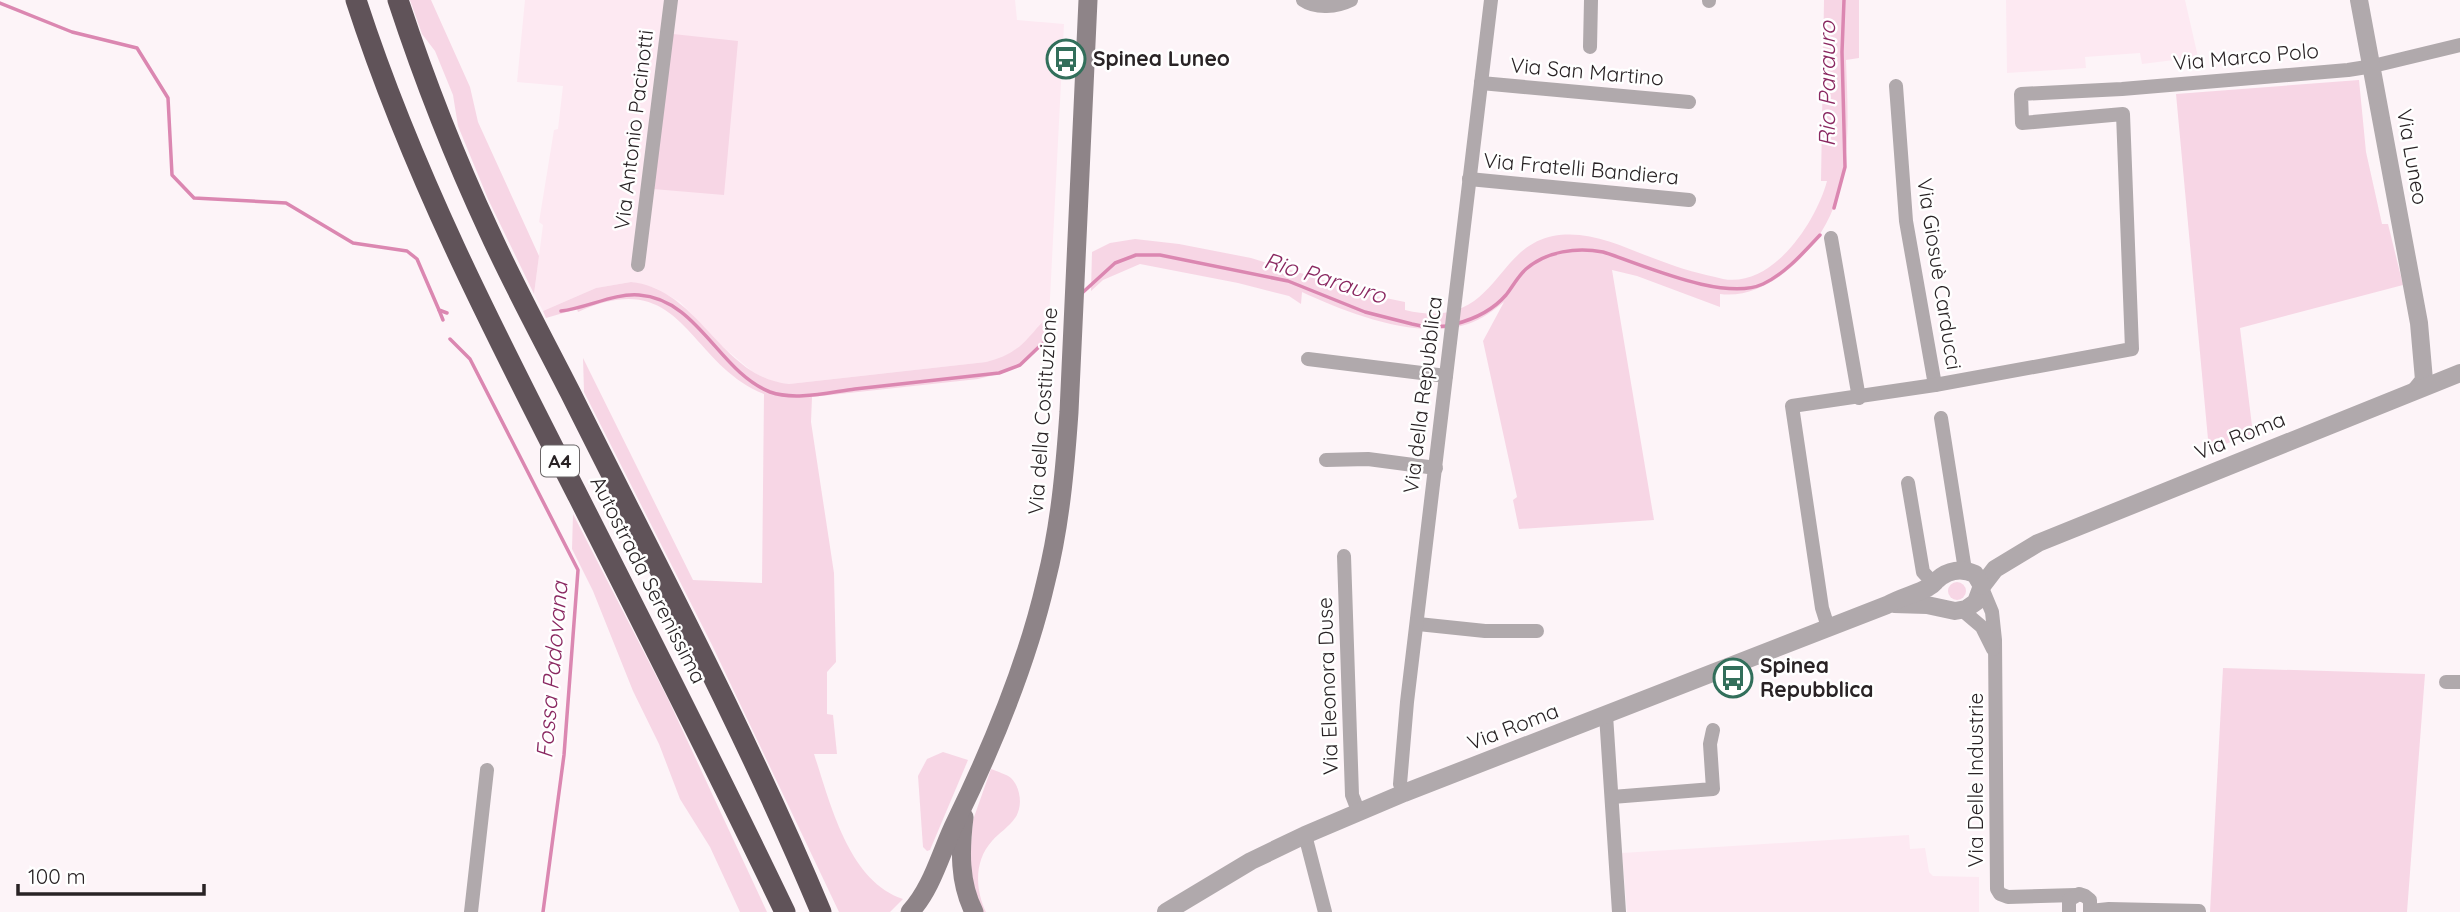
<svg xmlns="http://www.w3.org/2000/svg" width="2460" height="912" font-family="Quicksand,sans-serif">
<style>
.built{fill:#fde9f2}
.green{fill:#f7d6e5}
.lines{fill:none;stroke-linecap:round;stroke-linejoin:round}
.stream{stroke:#db87b1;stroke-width:3.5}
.minor{stroke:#b0a9ac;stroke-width:14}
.tertiary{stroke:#b0a9ac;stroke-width:18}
.secondary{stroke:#8e8488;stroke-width:19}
.motorway{stroke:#605359;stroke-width:21}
.labels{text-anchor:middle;stroke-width:5;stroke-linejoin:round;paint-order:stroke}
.shield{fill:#fff;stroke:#696566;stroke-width:2}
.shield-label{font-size:19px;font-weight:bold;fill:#292325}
.street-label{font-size:21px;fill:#292325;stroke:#fff}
.poi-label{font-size:21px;font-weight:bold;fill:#292325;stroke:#fff;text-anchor:start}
.water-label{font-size:23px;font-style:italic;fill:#8a2861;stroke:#fff}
</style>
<rect width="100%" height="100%" fill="#fdf4f8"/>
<!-- built -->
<g class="built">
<polygon points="525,0 1015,0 1017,20 1064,24 1049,318 1043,321 1028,339 1014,351 1002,358 986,362 789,384 774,382 754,373 722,346 680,302 655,288 631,282 596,288 543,311 534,294 543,225 539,222 554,130 558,129 563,86 517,82"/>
<polygon points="2006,0 2185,0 2198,57 2142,64 2140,53 2085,57 2086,68 2007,73"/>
<polygon points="1909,835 1910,849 1925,848 1929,872 1933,876 1979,877 1979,912 1627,912 1622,853"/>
</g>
<!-- green -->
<g class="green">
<polygon points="410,0 431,0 470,87 478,122 539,256 534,294 488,199 458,126 453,95 435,51 422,34"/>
<path d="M1824 0H1859V58L1846 60C1849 141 1855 217 1784 273 1766 287 1744 297 1720 294V307L1637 276 1612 270 1654 520 1519 529 1513 500 1517 497 1483 341 1504 302C1493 311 1482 319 1468 324 1419 341 1347 313 1302 292L1301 304 1289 296 1238 283 1140 264 1103 280 1091 291 1092 252 1110 243 1135 239 1179 244 1251 258 1376 296 1405 302V310C1497 332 1492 248 1553 236 1592 229 1626 249 1661 261 1681 269 1702 274 1723 279 1773 288 1816 222 1827 181H1821Z"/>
<polygon points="673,34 738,41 724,195 653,189"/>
<polygon points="2359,80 2366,152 2382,224 2388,224 2403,285 2240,328 2253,434 2209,450 2176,94"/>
<path d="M631 282C700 289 721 378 789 384L986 362C1003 358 1017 351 1029 337 1036 330 1040 322 1049 318L1048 338 1043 345 1022 364 1006 372 978 379 812 397 811 422 834 573 836 662 827 672V714L833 715 837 754H814C830 802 848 881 903 899L890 912H839L712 645 584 392 583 358 693 580 762 583 764 394C685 362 684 264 578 312L577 309 546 318 543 311 596 288Z"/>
<polygon points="573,514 668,699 767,912 740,912 710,847 680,799 659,744 633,691 593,591 572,549"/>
<circle cx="1957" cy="591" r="9"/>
<polygon points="2223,668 2425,674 2407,912 2210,912"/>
<polygon points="943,752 968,760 930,850 927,851 923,847 918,776 927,759"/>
<path d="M991 769C998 772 1006 774 1011 778 1021 788 1023 807 1015 818 1009 827 999 833 992 841 974 861 975 889 986 912H982L969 869 973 820Z"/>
</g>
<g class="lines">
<!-- stream -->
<g class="stream">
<polyline points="0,3 72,32 137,48 168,98 172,175 194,198 286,203 353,243 407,251 417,259 439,310 447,313"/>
<polyline points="1834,208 1845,167 1842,52 1844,0"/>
<polyline points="1081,294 1115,263 1136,255 1160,255 1288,281 1365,312 1412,324 1426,327 1448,326"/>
<polyline points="439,310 443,320"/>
<path d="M561 311C587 308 614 293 639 295 698 299 719 372 770 392 795 401 830 392 855 389 903 384 951 378 999 373L1020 365 1043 343"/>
<path d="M1455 324C1475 319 1492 311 1506 295 1513 286 1518 276 1526 269 1547 251 1577 247 1603 252 1644 265 1724 302 1763 284 1786 273 1803 253 1820 235"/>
<polyline points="450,339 470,359 578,570 564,755 543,912"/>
</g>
<!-- minor -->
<g class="minor">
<path d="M1303 0C1316 9 1337 7 1351 0"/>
<polyline points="1709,0 1709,1"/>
<polyline points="1590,47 1591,0"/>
<polyline points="1481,83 1689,102"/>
<polyline points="1896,86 1906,221 1935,385"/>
<polyline points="1469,179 1689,200"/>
<polyline points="1831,238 1859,398"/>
<polyline points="638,265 671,0"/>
<polyline points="1308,359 1446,376"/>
<polyline points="1941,418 1965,570"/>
<polyline points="1326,460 1368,459 1436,468"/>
<polyline points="1908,483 1923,572 1934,584"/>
<polyline points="1344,556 1352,795 1359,813"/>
<polyline points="1982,588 1992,612 1995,640 1997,889 2000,894 2008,897 2076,895"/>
<polyline points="1962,610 1982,627 1993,649"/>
<polyline points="1418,624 1485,631 1537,631"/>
<polyline points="1828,627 1822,608 1792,406 1935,385 2132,349 2123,114 2022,123 2021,94 2122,89 2348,70 2373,66 2460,45"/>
<polyline points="2446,682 2460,682"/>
<polyline points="1606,715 1619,912"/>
<polyline points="1404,793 1400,784 1407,702 1491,0"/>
<polyline points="1612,797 1713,789 1710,744 1713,730"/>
<polyline points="1305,835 1325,912"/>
<polyline points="2090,911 2109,909 2199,911"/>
<polyline points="471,912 487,770"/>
<polyline points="2069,912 2069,900 2079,894 2085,896 2090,900 2090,912"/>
</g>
<!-- tertiary -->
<g class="tertiary">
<polyline points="2359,0 2419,323 2424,380 2416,390"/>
<polyline points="1894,604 1927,605 1955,611 1966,609 1976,602 1982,586 1995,569 2038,543 2460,373"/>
<path d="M1166 912 1251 861 1305 835 1404 793 1887 605C1901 597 1916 594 1929 587 1933 585 1934 583 1937 580 1948 570 1962 568 1975 574L1982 586"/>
</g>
<!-- secondary -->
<g class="secondary">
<path d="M964 817C960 850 959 882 974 912"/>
<path d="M910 912C933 887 941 851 956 821 993 745 1027 664 1046 581 1060 526 1065 469 1069 412L1088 0"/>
</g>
<!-- motorway -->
<g class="motorway">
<path d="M356 0C412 173 495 334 578 496 648 634 718 772 785 912"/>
<path d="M398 0C424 79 454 156 489 231 514 286 543 339 570 392 656 564 747 735 821 912"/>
</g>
</g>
<!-- icons -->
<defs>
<symbol id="bus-ring" viewBox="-11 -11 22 22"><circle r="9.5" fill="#fff" stroke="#326f5b" stroke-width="1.5"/><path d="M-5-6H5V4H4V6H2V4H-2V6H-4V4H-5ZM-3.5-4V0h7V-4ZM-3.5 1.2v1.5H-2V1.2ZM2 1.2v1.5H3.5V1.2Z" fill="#326f5b"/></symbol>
</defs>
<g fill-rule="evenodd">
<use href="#bus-ring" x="1044" y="37" width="44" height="44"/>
<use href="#bus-ring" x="1711" y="656" width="44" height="44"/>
</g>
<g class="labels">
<!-- shield labels -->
<rect class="shield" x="541" y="445.5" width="38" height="31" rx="5"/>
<g class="shield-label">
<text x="560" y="468">A4</text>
</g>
<!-- street labels -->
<g class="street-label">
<text transform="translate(2246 57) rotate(-5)" y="7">Via Marco Polo</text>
<text transform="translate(1587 72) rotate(5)" y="7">Via San Martino</text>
<text transform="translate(634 130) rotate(-83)" y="7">Via Antonio Pacinotti</text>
<text transform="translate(2412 157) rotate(80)" y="7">Via Luneo</text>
<text transform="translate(1581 169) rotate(5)" y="7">Via Fratelli Bandiera</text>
<text transform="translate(1939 274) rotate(81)" y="7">Via Giosuè Carducci</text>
<text transform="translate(1423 395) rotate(-83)" y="7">Via della Repubblica</text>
<text transform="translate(1043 411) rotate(-86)" y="7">Via della Costituzione</text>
<text transform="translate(2240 436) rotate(-22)" y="7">Via Roma</text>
<text transform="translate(648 580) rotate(63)" y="7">Autostrada Serenissima</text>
<text transform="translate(1328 686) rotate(-92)" y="7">Via Eleonora Duse</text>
<text transform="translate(1513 727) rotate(-21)" y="7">Via Roma</text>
<text transform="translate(1976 780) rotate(-90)" y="7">Via Delle Industrie</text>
</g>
<!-- poi labels -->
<g class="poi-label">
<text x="1093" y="66">Spinea Luneo</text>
<text x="1760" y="673">Spinea<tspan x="1760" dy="24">Repubblica</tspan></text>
</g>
<!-- water labels -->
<g class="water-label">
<text transform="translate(1827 84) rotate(-90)" y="8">Rio Parauro</text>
<text transform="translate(1325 278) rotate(17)" y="8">Rio Parauro</text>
<text transform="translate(552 670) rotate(-85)" y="8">Fossa Padovana</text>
</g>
</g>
<!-- scale -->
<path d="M18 884v10h186v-10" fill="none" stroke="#292325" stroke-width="3.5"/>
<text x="28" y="884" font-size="21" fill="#292325" stroke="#ffffff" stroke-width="5" paint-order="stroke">100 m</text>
</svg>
